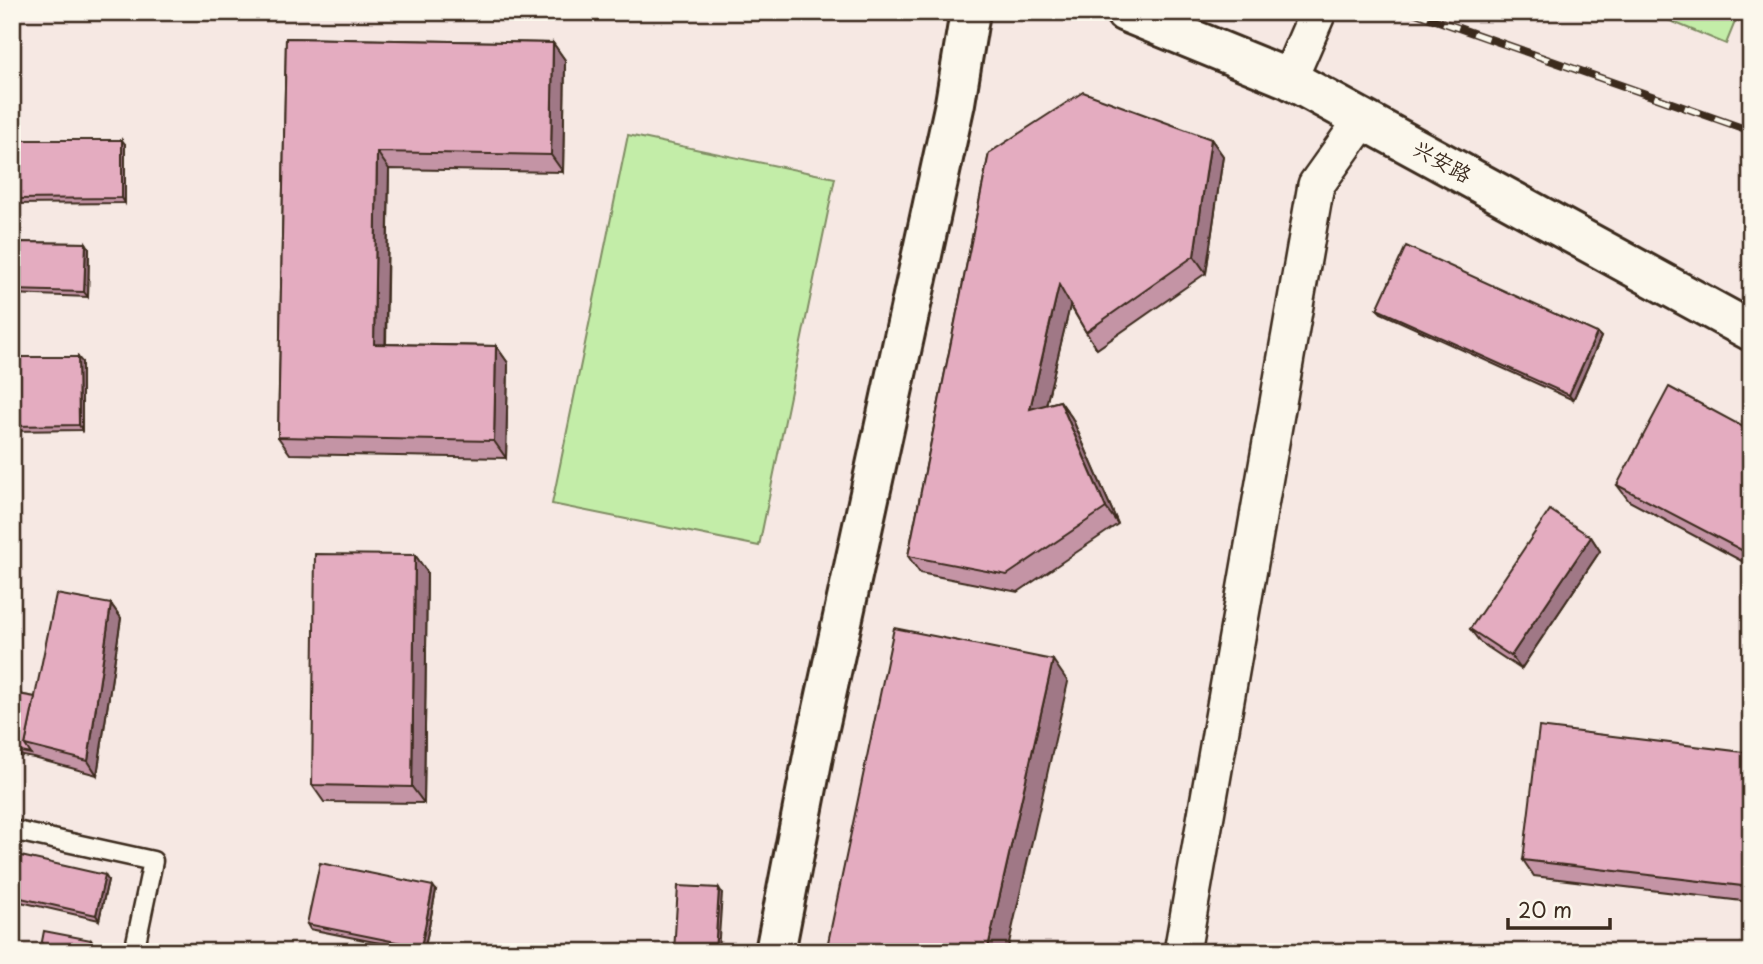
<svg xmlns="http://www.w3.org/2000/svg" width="1763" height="964" font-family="'Playpen Sans','LXGW WenKai TC',sans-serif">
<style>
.green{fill:#c3eda8;stroke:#7f8c63;stroke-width:2}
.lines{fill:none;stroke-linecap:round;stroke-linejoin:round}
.lane-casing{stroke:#3b2a1e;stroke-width:23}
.street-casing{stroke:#3b2a1e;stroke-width:40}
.secondary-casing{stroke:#3b2a1e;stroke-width:44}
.lane{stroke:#fbf7ec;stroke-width:18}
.street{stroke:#fbf7ec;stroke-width:35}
.secondary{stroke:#fbf7ec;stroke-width:38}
.rail-casing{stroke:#3b2a1e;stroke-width:8}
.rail{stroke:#fbf7ec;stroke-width:5;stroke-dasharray:16;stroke-linecap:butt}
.wall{fill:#c494a5;stroke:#3b2a1e;stroke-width:2}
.shaded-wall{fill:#a07886;stroke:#3b2a1e;stroke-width:2}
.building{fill:#e4acc0;stroke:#3b2a1e;stroke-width:2}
.labels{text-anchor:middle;stroke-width:5;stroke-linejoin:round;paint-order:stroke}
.street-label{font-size:21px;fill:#3b2a1e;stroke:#fbf7ec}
</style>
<rect width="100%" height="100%" fill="#f6e8e3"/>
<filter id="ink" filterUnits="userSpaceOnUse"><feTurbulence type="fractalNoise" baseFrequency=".0143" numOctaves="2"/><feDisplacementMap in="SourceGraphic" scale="14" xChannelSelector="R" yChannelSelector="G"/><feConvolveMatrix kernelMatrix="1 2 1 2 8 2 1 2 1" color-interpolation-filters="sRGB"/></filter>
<g filter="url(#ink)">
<!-- green -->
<g class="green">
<polygon points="1649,12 1739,12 1726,44"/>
<polygon points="628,135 835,178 759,546 552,504"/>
</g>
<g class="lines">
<defs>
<polyline id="lane" points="12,830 153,861 134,952"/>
<g id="street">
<polyline points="1289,79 1318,12"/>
<polyline points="1182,952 1316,185 1363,119"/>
</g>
<g id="secondary">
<polyline points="1125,12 1289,79 1751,331"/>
<polyline points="775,952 815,746 955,103 970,12"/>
</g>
</defs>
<!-- lane casing -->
<use href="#lane" class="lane-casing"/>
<!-- street casing -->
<use href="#street" class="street-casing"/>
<!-- secondary casing -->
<use href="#secondary" class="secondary-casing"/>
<!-- lane -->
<use href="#lane" class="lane"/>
<!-- street -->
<use href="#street" class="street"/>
<!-- secondary -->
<use href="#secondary" class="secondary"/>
<defs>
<polyline id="rail" points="1413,12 1751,131"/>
</defs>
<!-- rail casing -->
<use href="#rail" class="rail-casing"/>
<!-- rail -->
<use href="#rail" class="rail"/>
</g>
<!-- wall -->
<g class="wall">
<polygon points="286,38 553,43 565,60 563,172 389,169 386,344 496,346 508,363 506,458 290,454 278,437"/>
<polygon points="1211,139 1223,156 1206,273 1097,349 1086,332 1070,305 1046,405 1060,401 1072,418 1118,524 1018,592 920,573 908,556 989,153"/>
<polygon points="12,140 125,144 125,203 12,204"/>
<polygon points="12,242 86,243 89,248 88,297 12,294"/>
<polygon points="1377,309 1597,333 1601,337 1573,400 1381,313"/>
<polygon points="12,357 82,362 82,430 12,431"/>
<polygon points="1751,431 1751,566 1629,501 1617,485"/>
<polygon points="1591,537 1600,551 1521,669 1480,642 1470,629"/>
<polygon points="415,555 427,572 424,803 324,802 312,785"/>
<polygon points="111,604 121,618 97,775 34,758 12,754 12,693 35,697"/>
<polygon points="1751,753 1751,902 1534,876 1523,860"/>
<polygon points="12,854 108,880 99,920 12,900"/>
<polygon points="436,890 424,952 310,929 307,924"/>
</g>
<!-- shaded-wall -->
<g class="shaded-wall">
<polygon points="553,43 565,60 563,172 551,155"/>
<polygon points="1211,139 1223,156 1206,273 1194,256"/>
<polygon points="122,140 125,144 125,203 122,198"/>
<polygon points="377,152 389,169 385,360 374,344"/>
<polygon points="86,243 89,248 88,297 84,292"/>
<polygon points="1059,285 1071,302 1041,426 1030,409"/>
<polygon points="1597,333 1601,337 1573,400 1569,395"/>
<polygon points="496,346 508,363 506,458 494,441"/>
<polygon points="78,357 82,362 82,430 79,425"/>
<polygon points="1060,401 1072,418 1118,524 1106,508"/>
<polygon points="1591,537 1600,551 1521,669 1511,656"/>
<polygon points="415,555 427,572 424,803 412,787"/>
<polygon points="111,604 121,618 97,775 88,761"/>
<polygon points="1053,660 1068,682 1007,952 987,952"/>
<polygon points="105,875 108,880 99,920 96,915"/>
<polygon points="433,886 436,890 424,952 421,947"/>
<polygon points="719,888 722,893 718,952 715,952"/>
<polygon points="91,940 94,945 93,952 88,952"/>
</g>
<!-- building -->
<g class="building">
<polygon points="286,38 553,43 551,155 377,152 374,344 496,346 494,441 278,437"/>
<polygon points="1083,92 1211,139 1194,256 1086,332 1059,285 1030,409 1060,401 1106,508 1007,575 908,556 989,153"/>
<polygon points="12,140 122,140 122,198 12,199"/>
<polygon points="12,242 86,243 84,292 12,290"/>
<polygon points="1406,246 1597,333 1569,395 1377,309"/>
<polygon points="12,357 78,357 79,425 12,426"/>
<polygon points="1669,387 1751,431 1751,555 1617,485"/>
<polygon points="1550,510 1591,537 1511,656 1470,629"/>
<polygon points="315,554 415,555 412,787 312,785"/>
<polygon points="56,594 111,604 88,761 25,745"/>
<polygon points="894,628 1053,660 987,952 826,952"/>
<polygon points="12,693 35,697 25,745 31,754 12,750"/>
<polygon points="1539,727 1751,753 1751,887 1523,860"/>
<polygon points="12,854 105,875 96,915 12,896"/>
<polygon points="320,863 433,886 421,947 307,924"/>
<polygon points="678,886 719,888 715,952 674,952"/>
<polygon points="44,931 91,940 88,952 40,952"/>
</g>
</g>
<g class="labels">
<!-- street labels -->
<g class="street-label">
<text transform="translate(1442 162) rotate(29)" y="7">兴安路</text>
</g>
</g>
<!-- margin -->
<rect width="1763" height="964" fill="none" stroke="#fbf7ec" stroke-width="42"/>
<rect x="21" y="21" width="1721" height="922" fill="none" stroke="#3b2a1e" stroke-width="2.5" filter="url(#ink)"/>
<!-- scale -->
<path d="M1508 918v10h102v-10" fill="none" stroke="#3b2a1e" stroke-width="3.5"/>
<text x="1518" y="918" font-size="21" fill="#3b2a1e" stroke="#fbf7ec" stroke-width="5" paint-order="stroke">20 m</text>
</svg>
